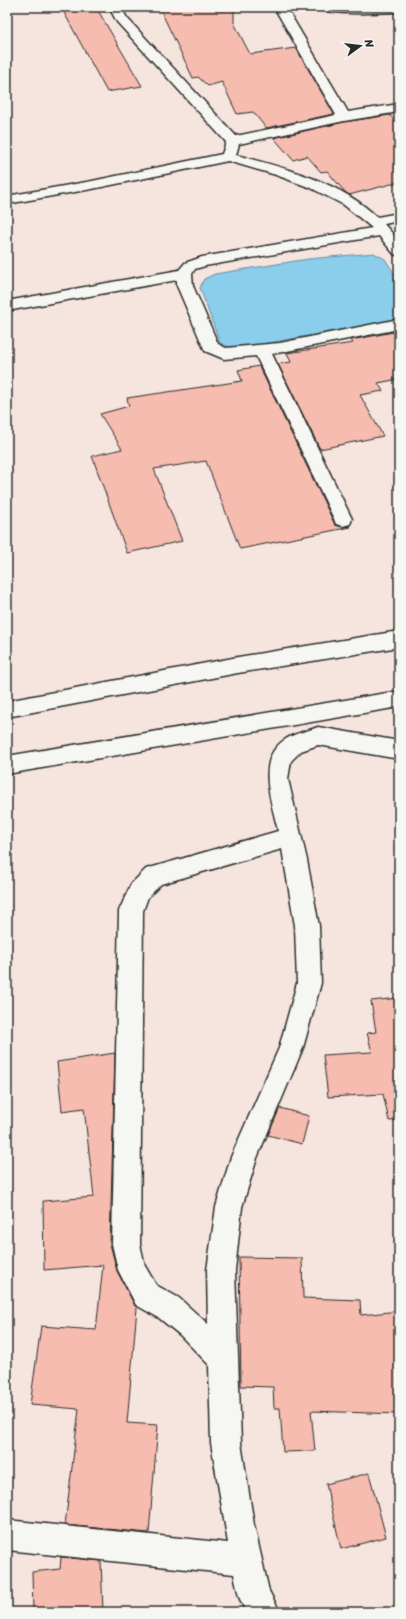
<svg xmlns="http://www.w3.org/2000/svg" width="406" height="1619" font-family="Sriracha,sans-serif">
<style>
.water{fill:#8aceeb;stroke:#648d9e}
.building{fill:#f6bcaf;stroke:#2b2b2b}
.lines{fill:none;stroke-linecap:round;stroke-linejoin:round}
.minor-casing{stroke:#2b2b2b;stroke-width:3}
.major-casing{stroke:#2b2b2b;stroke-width:3}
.minor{fill:#f6f6f2;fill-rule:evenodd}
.major{fill:#f6f6f2;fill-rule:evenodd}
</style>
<rect width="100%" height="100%" fill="#f6e5de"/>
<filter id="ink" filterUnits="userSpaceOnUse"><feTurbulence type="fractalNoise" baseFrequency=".025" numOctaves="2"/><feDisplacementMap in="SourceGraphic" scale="8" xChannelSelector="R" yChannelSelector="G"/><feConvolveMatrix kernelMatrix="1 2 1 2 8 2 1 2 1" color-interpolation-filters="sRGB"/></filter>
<g filter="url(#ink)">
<!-- water -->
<polygon class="water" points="374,253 385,259 399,281 399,319 247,347 231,348 220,343 200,288 204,279 215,274 308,259"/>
<!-- building -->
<g class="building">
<polygon points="61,7 96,7 142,86 107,92"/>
<polygon points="159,7 234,7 234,23 250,54 296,48 334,114 266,128 253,112 237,114 222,82 208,86 198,77 193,78"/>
<polygon points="390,115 399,126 399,182 349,195 345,192 327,171 321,172 307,156 293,160 274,138 344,122"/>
<polygon points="399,331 399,379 378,383 383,391 360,395 383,436 320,449 278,364 291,362 287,353 353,343 351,340"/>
<polygon points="259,366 335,525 343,527 350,526 351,527 240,549 206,461 154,469 182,541 127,553 92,456 122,449 100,414 129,406 127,398 242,381 238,370"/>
<polygon points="399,998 399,1120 389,1121 383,1094 328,1097 323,1055 372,1052 367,1033 376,1032 371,1001"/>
<polygon points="115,1053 110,1244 117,1271 135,1306 137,1308 127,1423 158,1425 149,1533 65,1525 79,1409 30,1405 41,1326 96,1330 103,1265 44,1270 43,1201 94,1197 84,1108 62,1111 57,1062"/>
<polygon points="280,1108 309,1116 302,1144 268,1135"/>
<polygon points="239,1257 302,1258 303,1298 360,1300 361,1315 399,1311 399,1414 311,1411 315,1451 283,1452 280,1408 274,1408 273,1387 241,1386"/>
<polygon points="369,1473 386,1537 341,1549 326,1484"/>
<polygon points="61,1557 101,1561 103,1612 33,1612 32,1572 60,1569"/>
</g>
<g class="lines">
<defs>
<g id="minor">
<path d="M109 7H121L127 18 236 136 336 115 274 7H286L348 112 399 104V112L344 121 239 144 236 155C285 168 339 181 377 217L399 213V221L384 224 399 241V256L394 254 379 236 205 266 195 269 192 274 193 286 218 344 226 348 280 343 399 319V329L272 354 352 519 350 524 343 526 336 524 334 519 256 356 224 359 205 351 177 286V280L7 311V301L179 270 185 263 202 257 372 228 344 205 311 188 276 175 228 161 92 189 7 204V196L92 181 222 154 226 142 117 22Z"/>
<path d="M321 7H399V12C386 12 327 17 321 7Z"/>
<path d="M318 727 399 741V759L318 745 301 751 291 761 288 779 307 860 319 926 321 983 303 1048 257 1158 242 1207 235 1270 241 1443 254 1525 269 1591 280 1612H246L239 1597 234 1574 7 1550V1520L228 1543 211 1443 209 1365 180 1335 159 1318 136 1305 118 1270 112 1244 119 911 131 884 146 869 278 831C272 803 254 758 286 739 295 733 308 731 318 727ZM282 849 295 926 297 983 279 1048 231 1157 216 1207 207 1270 208 1324 179 1298 156 1285 145 1266 140 1244 143 911 148 897 161 884Z"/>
</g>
<g id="major">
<polygon points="399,631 399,647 238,673 7,717 7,701 238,657"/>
<polygon points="399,691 399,707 7,774 7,756"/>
</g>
</defs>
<!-- minor casing -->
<use href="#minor" class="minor-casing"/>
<!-- major casing -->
<use href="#major" class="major-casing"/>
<!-- minor -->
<use href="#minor" class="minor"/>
<!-- major -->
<use href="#major" class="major"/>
</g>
</g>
<!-- margin -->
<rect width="406" height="1619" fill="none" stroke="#f6f6f2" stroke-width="24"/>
<rect x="12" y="12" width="382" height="1595" fill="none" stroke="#2b2b2b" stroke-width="1.5" filter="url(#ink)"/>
<!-- north arrow -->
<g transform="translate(360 46) rotate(75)" stroke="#f6f6f2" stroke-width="3" paint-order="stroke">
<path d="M0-3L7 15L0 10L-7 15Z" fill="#2b2b2b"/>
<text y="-6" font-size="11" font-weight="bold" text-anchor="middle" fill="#2b2b2b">N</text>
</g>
</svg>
